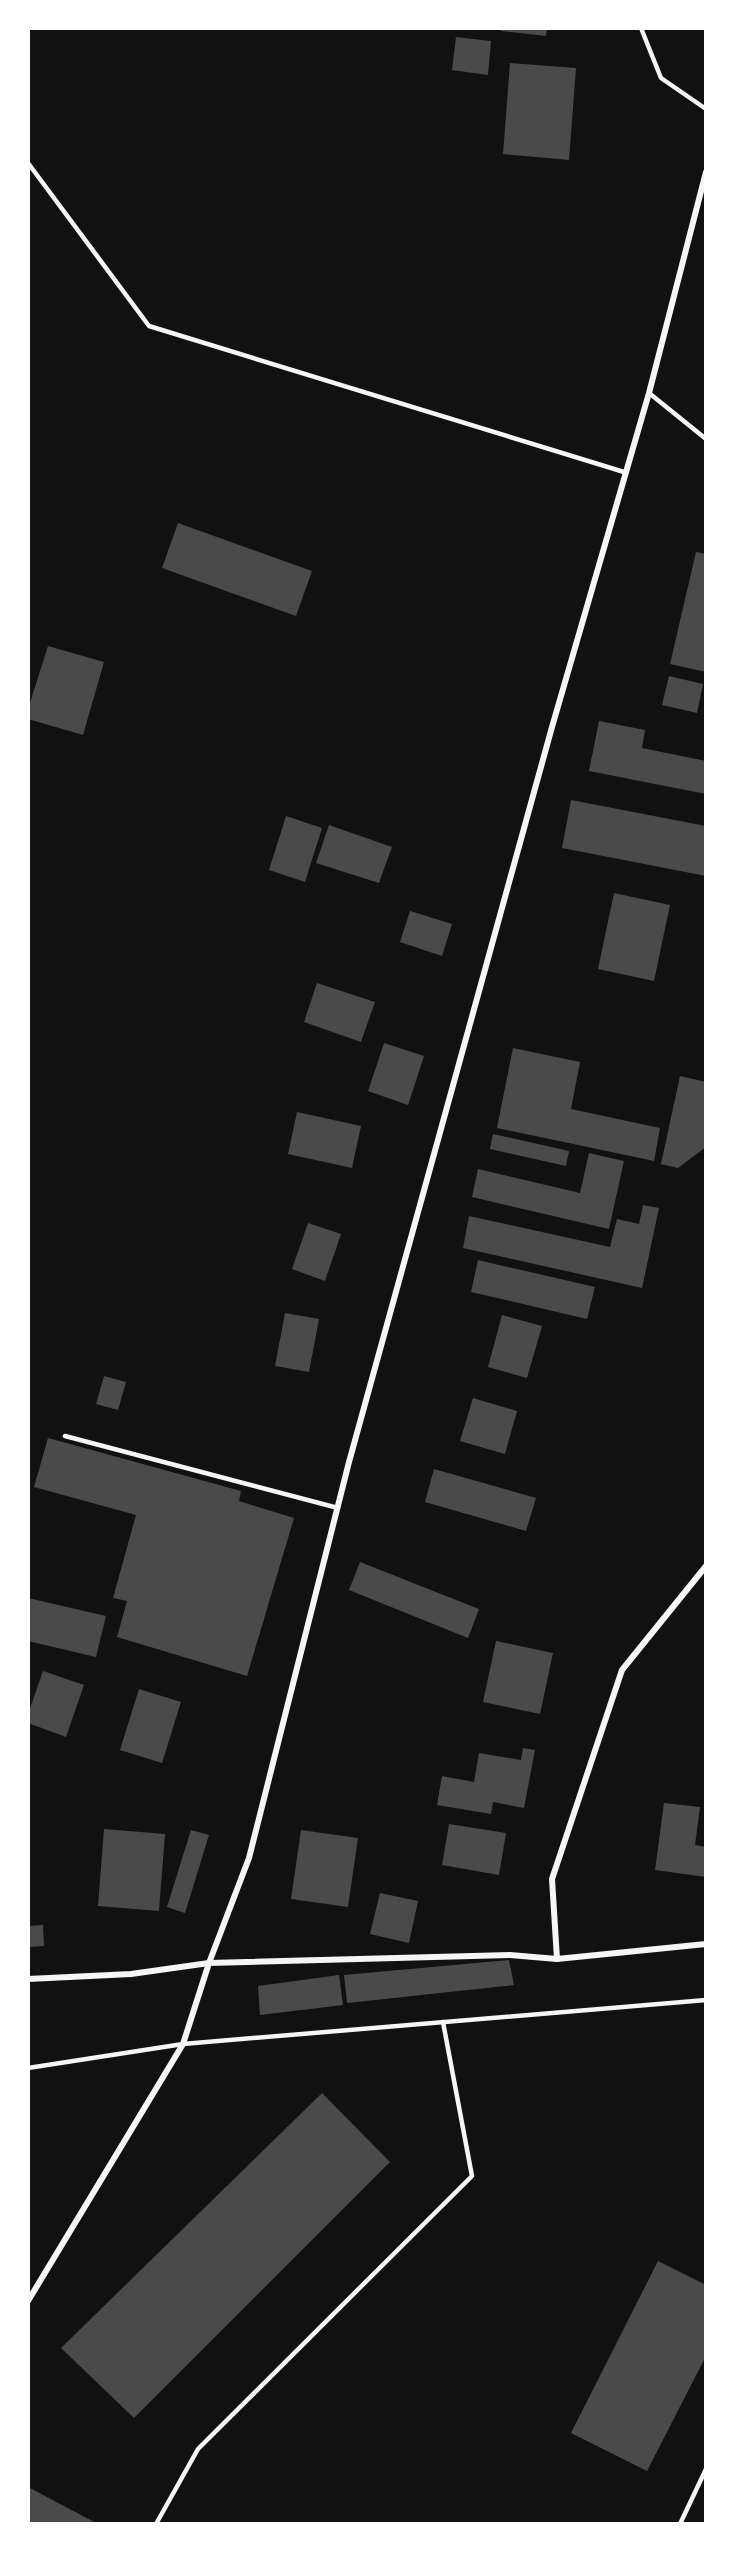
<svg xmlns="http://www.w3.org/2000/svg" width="734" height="2552" font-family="'Open Sans',sans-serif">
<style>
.building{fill:#4a4a4a}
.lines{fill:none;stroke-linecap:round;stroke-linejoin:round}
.service{stroke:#f5f5f5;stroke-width:4.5}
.minor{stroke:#f5f5f5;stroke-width:6}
</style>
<rect width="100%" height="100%" fill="#111"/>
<!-- building -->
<g class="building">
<polygon points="501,28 547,28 546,36 501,31"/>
<polygon points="456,37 491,41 488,75 452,70"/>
<polygon points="510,63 576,68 569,160 503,154"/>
<polygon points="178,523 312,571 296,616 162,568"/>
<polygon points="696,552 706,554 706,672 670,664"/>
<polygon points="48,646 104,662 83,735 28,719 28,709"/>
<polygon points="669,676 703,684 697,713 662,705"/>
<polygon points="599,721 645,730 642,748 706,761 706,794 589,771"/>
<polygon points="571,800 706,826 706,876 562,848"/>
<polygon points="286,816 322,828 305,882 269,870"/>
<polygon points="329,825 392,847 379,883 316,863"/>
<polygon points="614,893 670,905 654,981 598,969"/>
<polygon points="410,911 452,924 442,956 400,942"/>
<polygon points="317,983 375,1002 361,1042 304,1022"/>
<polygon points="384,1043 424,1056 408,1105 368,1091"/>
<polygon points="513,1048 580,1062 571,1109 660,1128 654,1161 497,1128"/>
<polygon points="680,1076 706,1082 706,1147 678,1168 661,1164"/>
<polygon points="297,1112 361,1126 352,1168 288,1154"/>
<polygon points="493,1134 569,1151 566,1166 490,1149"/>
<polygon points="589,1153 624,1161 609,1229 472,1197 478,1169 580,1193"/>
<polygon points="643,1205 659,1208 642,1288 463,1248 469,1216 610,1247 617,1219 639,1224"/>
<polygon points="308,1223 341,1234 325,1281 292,1269"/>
<polygon points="478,1260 595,1287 587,1319 471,1292"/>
<polygon points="285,1313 319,1319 309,1372 275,1366"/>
<polygon points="502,1315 542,1326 527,1378 488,1367"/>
<polygon points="104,1376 126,1382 118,1410 96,1404"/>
<polygon points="473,1398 517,1411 505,1454 460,1441"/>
<polygon points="48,1438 241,1491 239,1501 294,1518 247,1676 117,1637 127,1601 113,1598 136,1515 34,1487"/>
<polygon points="434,1469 536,1498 526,1531 425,1502"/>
<polygon points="360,1562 479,1609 468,1638 349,1590"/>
<polygon points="28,1598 106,1616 96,1657 28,1641"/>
<polygon points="496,1641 553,1653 540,1714 483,1702"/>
<polygon points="43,1671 84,1685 66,1737 28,1723 28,1714"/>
<polygon points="139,1689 181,1702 162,1763 120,1750"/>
<polygon points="523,1748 535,1750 524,1808 493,1802 491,1814 437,1805 442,1776 474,1782 479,1753 521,1760"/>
<polygon points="664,1803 700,1807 695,1845 706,1847 706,1877 655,1870"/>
<polygon points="449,1824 506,1833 499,1875 442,1865"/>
<polygon points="104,1829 165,1834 159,1911 98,1906"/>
<polygon points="191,1830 209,1835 185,1913 167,1907"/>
<polygon points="301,1830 358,1838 348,1907 291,1899"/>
<polygon points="380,1893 418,1901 409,1943 370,1934"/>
<polygon points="43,1925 44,1946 28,1947 28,1926"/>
<polygon points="509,1960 514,1985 347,2003 344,1975"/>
<polygon points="339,1975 343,2005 260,2015 258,1986"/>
<polygon points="322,2093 390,2162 134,2418 61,2348"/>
<polygon points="658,2261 706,2285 706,2356 647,2471 571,2433"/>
<polygon points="28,2487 98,2524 28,2524"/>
</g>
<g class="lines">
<!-- service -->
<g class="service">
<polyline points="641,28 661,78 706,109"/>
<polyline points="28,163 149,326 624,472"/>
<polyline points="649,393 706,439"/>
<polyline points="65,1436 338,1508"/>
<polyline points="28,2068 183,2044 706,2000"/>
<polyline points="156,2524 198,2449 472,2176 443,2022"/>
<polyline points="680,2524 706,2469"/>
</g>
<!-- minor -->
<g class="minor">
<polyline points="557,1959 552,1879 622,1670 706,1566"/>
<polyline points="28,1979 131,1974 209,1963 510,1955 557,1959 706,1944"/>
<polyline points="28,2301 183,2044 209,1963 249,1858 349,1462 552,727 649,393 706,172"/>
</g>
</g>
<!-- border -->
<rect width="734" height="2552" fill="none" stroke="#ffffff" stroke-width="60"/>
</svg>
